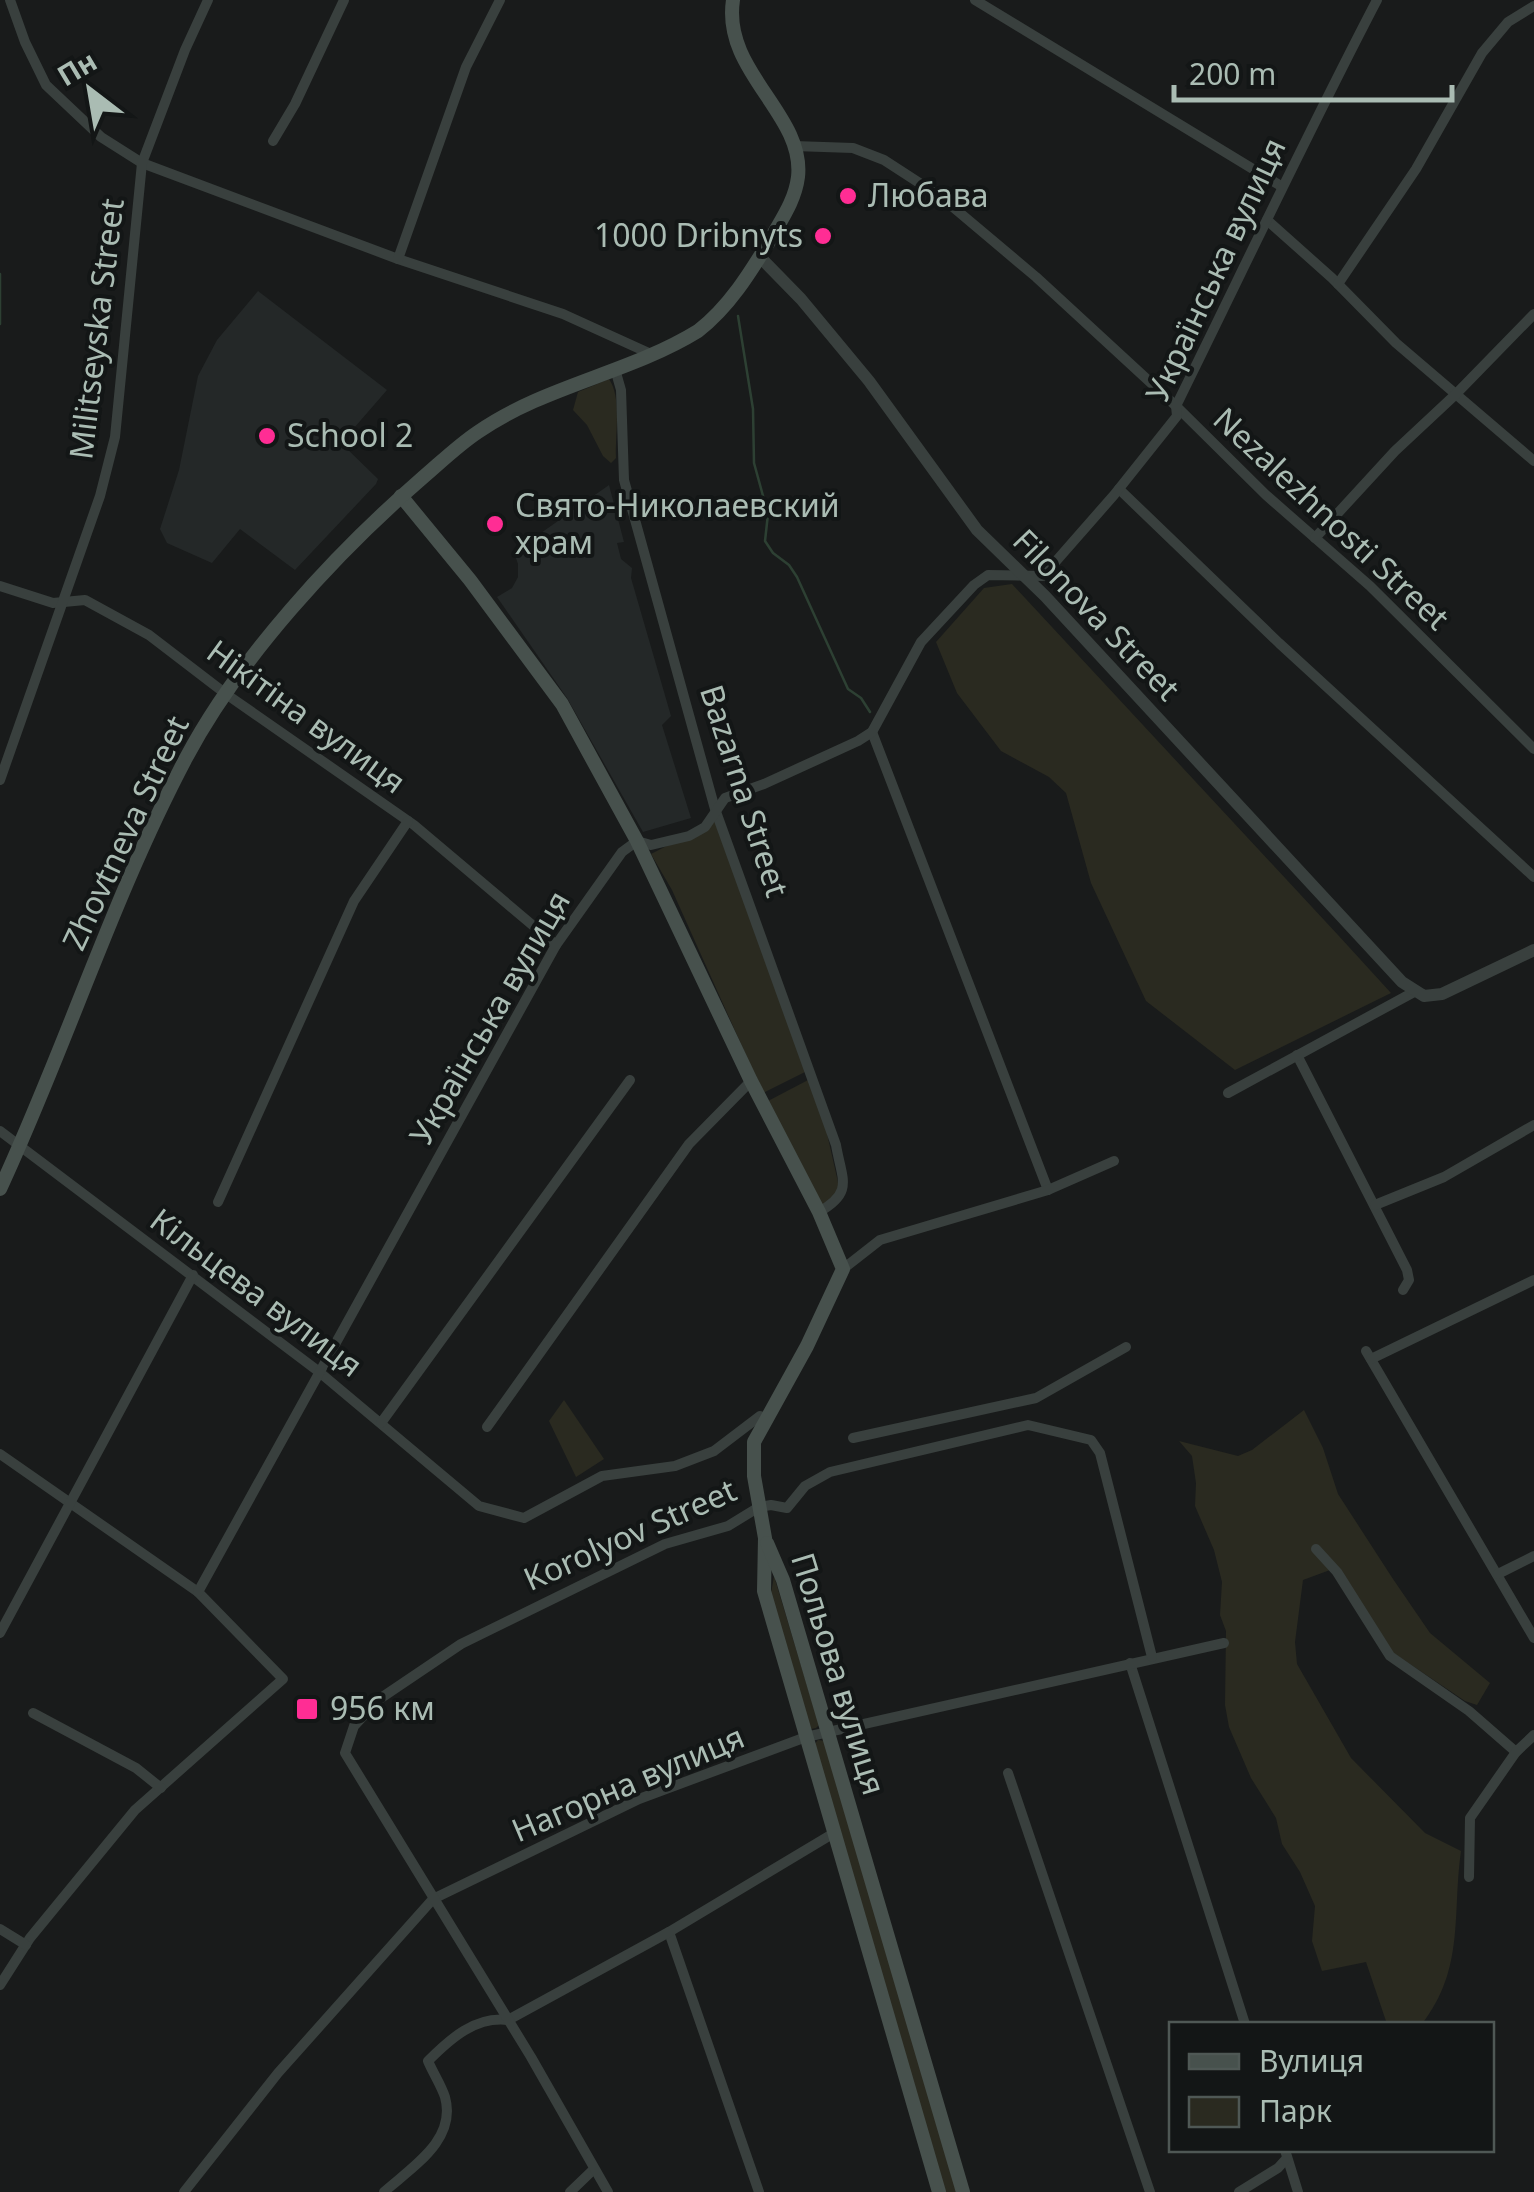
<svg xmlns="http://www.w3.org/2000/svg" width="1534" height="2192" font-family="'Noto Sans',sans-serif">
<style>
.built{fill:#242828}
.green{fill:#2a2a20}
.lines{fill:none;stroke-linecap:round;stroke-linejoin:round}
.stream{stroke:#2d4033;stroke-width:2.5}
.minor{stroke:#39403e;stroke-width:10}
.tertiary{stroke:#39403e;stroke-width:12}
.secondary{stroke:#47514d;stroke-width:14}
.poi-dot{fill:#ff2d94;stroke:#131616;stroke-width:4}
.labels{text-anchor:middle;stroke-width:8;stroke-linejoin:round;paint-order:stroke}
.poi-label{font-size:32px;fill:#aabcb3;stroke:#131616;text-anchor:start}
.street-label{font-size:32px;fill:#aabcb3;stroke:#131616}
</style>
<rect width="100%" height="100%" fill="#191b1b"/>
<!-- built -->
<g class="built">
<polygon points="258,291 387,390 341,443 378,479 376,484 295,570 240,529 212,563 167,543 160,529 179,470 198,376 217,340"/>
<polygon points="609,485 624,542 617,543 621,559 632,568 631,578 671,716 662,725 691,818 643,832 567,698 497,597 512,588 518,577 518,564 514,552"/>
</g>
<!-- green -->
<g class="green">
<path d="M609 379C622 398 615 434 616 458L611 463 603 456 587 425 573 410 578 392Z"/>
<polygon points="1012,584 1338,935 1391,993 1235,1070 1146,1001 1091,883 1066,793 1049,777 1001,751 957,693 936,642 984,588"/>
<polygon points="715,821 807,1071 763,1093 672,890 651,854"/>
<polygon points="810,1079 821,1107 840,1191 835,1199 821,1205 768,1101"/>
<polygon points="564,1400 604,1459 576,1477 549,1421"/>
<path d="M1304 1410 1323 1448 1338 1494 1393 1579 1430 1633 1490 1683 1477 1705 1465 1701 1392 1652 1330 1570 1303 1580 1295 1642 1297 1664 1351 1758 1425 1833 1461 1851C1452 1915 1465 1968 1422 2024H1387L1366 1962 1322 1971 1312 1941 1315 1906 1300 1872 1282 1844 1276 1818 1251 1778 1229 1727 1225 1705 1226 1631 1220 1615 1222 1582 1214 1550 1195 1506 1196 1483 1192 1456 1179 1441 1238 1456 1252 1450Z"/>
<polygon points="774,1576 819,1725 816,1728 811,1729 770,1599"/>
<polygon points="818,1740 825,1741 957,2192 944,2192 814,1745"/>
</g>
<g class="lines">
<!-- stream -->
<g class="stream">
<polyline points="0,274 0,324"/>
<polyline points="738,316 753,409 754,463 768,514 765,541 773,553 789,565 797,577 848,689 861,698 870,712"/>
</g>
<!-- minor -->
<g class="minor">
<polyline points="10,0 25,42 46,85 101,137 142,163 398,259 563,314 651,354"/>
<polyline points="975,0 1281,186"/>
<polyline points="273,141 295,104 344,0"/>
<polyline points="794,146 853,148 884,160 941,197 1036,277 1176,406 1266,495 1370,586 1534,749"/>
<polyline points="1267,220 1332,278 1396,343 1534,461"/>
<polyline points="398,259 466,67 500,0"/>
<polyline points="1338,284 1416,169 1482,53 1508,22 1534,6"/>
<path d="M615 369 621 390 624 480 715 809 836 1145C842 1180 854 1192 819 1212"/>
<polyline points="1119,489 1279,643 1534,877"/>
<polyline points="1315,538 1395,451 1456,394 1534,314"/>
<polyline points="0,586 53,603 85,600 149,635 226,694 414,825 556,945"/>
<polyline points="872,732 1048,1190"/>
<polyline points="0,780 100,496 115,437 142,163 185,50 208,0"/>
<polyline points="1297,1055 1407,1270 1409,1280 1403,1290"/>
<polyline points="1228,1093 1414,992"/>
<polyline points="0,1131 318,1371 479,1506 524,1518 602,1476 675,1466 714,1451 760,1416 767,1418"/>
<polyline points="218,1202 354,901 408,821"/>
<polyline points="1375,1205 1444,1177 1534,1125"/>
<polyline points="843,1269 880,1240 1048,1190 1114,1161"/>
<polyline points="1366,1351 1534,1638"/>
<polyline points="1371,1359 1534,1280"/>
<polyline points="381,1423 630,1080"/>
<polyline points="487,1427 689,1144 751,1081"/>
<polyline points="853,1438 1036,1398 1126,1347"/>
<polyline points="0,1454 198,1592 283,1679 135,1810 30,1938 0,1985"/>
<polyline points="1316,1549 1337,1572 1390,1656 1469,1711 1516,1752"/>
<polyline points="1498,1574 1534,1556"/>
<path d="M198 1592 556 945 622 852 637 841 651 845 689 836 705 827 725 798 764 784 858 741 872 732 921 642 974 585 988 575 1043 576 1114 495 1177 416 1176 406C1243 270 1307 134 1377 0"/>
<polyline points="0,1633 193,1275"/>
<polyline points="1130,1663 1245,2024"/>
<polyline points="33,1713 136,1768 161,1788"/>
<polyline points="1008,1773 1150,2192"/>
<polyline points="1469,1877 1470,1818 1516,1752 1534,1735"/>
<polyline points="0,1929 26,1945"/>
<polyline points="669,1932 759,2192"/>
<polyline points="1285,2150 1298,2192"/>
<polyline points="184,2192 278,2073 433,1899 639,1799 806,1737 1224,1643"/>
<path d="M384 2192C412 2167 457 2140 445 2097 441 2085 433 2073 428 2061 450 2039 475 2016 508 2020L669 1932 834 1833"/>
<polyline points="570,2192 594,2169"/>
<polyline points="608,2192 531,2057 345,1753 354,1726 378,1700 461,1644 665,1544 728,1526 759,1507 771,1505 787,1508 805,1486 830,1472 1028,1425 1091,1440 1100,1453 1152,1657"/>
<polyline points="1239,2192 1278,2168 1287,2158"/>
</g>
<!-- tertiary -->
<polyline class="tertiary" points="760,257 801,299 869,381 977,530 1045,596 1402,982 1424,996 1442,994 1534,950"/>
<!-- secondary -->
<g class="secondary">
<polyline points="401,496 470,580 562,704 637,841 751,1081 819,1212 843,1269 807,1346 754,1442 754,1476 765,1538 764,1591 939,2192"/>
<path d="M0 1189C66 1047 113 896 186 758 239 658 335 554 420 480 439 464 457 446 478 432 544 386 630 373 698 331 729 307 750 273 770 240 781 220 795 201 798 177 805 114 722 72 733 0"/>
<polyline points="767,1543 783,1580 963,2192"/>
</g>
</g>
<!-- markers -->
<g class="poi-dot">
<circle cx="848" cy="196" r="10"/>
<circle cx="823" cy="236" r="10"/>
<circle cx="267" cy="436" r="10"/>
<circle cx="495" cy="524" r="10"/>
<rect x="295" y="1697" width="24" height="24" rx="5"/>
</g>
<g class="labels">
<!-- poi labels -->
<g class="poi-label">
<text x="868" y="207">Любава</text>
<text x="803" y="247" text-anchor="end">1000 Dribnyts</text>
<text x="287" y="447">School 2</text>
<text x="515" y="517">Свято-Николаевский<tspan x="515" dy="37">храм</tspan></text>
<text x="330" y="1720">956 км</text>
</g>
<!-- street labels -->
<g class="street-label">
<text transform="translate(1216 270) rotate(-65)" y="11">Українська вулиця</text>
<text transform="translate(97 329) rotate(-83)" y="11">Militseyska Street</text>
<text transform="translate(1331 519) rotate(43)" y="11">Nezalezhnosti Street</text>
<text transform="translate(1096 615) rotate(46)" y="11">Filonova Street</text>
<text transform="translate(306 717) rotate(36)" y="11">Нікітіна вулиця</text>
<text transform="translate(744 791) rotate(72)" y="11">Bazarna Street</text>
<text transform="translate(126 833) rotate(-65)" y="11">Zhovtneva Street</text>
<text transform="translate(490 1018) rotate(-60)" y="11">Українська вулиця</text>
<text transform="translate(256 1293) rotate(37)" y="11">Кільцева вулиця</text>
<text transform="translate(630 1535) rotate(-24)" y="11">Korolyov Street</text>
<text transform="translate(838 1674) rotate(73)" y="11">Польова вулиця</text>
<text transform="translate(628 1784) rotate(-23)" y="11">Нагорна вулиця</text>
</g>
</g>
<!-- legend -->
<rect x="1169" y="2022" width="325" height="130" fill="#131616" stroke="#4f5855" stroke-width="2.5"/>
<rect x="1189" y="2054" width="50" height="15" fill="#47514d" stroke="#4f5855" stroke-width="2.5"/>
<text x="1259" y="2072" font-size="30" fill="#aabcb3">Вулиця</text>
<rect x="1189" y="2097" width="50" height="30" fill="#2a2a20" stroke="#4f5855" stroke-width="2.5"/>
<text x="1259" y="2122" font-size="30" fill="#aabcb3">Парк</text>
<!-- north arrow -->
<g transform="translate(90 90) rotate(329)" stroke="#131616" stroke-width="8" paint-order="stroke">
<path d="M0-8L18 38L0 25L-18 38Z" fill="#aabcb3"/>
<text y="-15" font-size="28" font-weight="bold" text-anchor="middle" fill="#aabcb3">Пн</text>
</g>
<!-- scale -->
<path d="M1174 85v15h278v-15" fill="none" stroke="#aabcb3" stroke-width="5"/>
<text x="1189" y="85" font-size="30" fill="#aabcb3" stroke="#131616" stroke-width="8" paint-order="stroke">200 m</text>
</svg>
